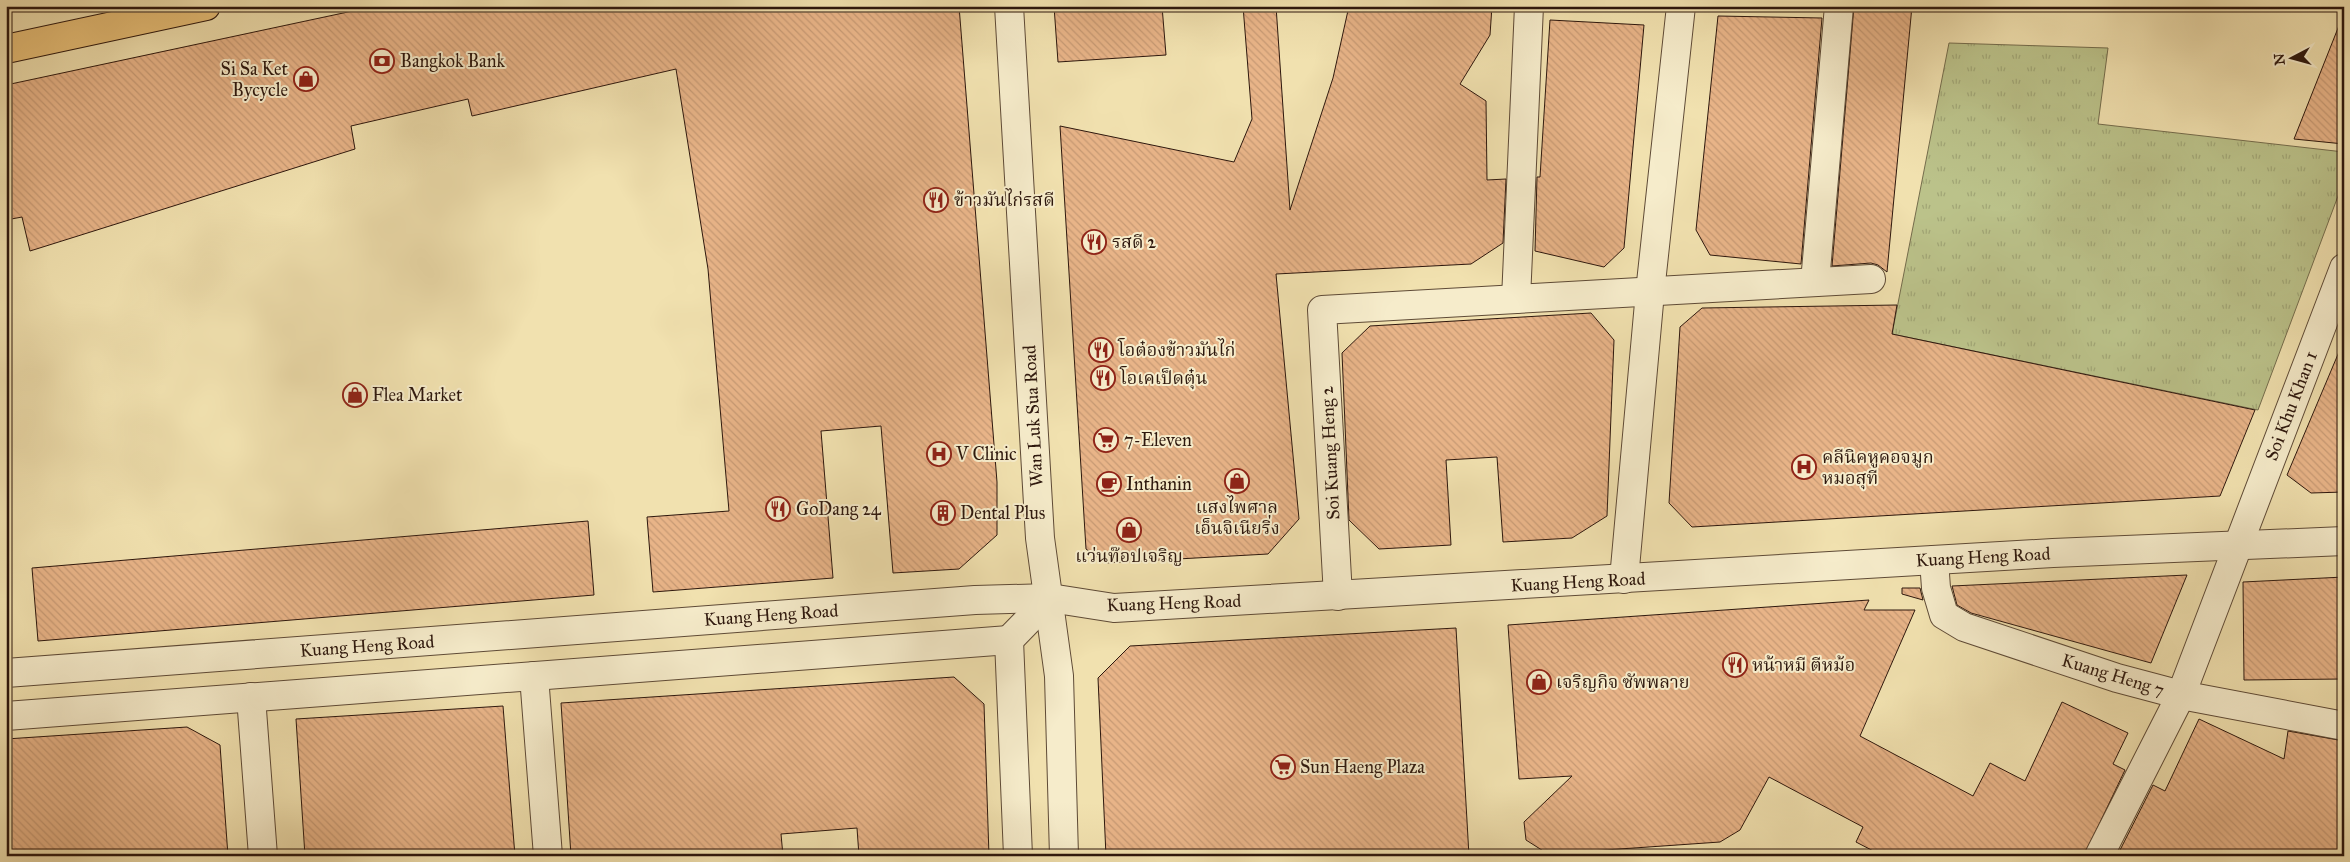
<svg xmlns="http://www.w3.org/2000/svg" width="2350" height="862" font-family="'IM FELL Great Primer','Noto Serif Thai',serif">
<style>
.grass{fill:url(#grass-tufts);stroke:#746c4c}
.building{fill:url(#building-back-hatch);stroke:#2d170d}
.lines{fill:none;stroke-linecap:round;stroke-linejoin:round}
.minor-casing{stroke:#5e4a36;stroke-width:30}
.tertiary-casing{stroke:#5e4a36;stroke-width:30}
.primary-casing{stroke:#2d170d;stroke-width:30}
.minor{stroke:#f6eccb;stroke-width:28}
.tertiary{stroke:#f6eccb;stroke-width:28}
.primary{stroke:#e8c078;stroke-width:28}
.labels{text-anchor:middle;stroke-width:4;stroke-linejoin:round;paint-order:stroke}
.poi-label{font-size:18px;fill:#2d170d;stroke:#f6eccb;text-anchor:start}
.street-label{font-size:18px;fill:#2d170d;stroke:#f6eccb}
</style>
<defs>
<pattern id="grass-tufts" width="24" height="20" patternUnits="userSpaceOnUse" patternTransform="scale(1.25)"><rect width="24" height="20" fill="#bbc28a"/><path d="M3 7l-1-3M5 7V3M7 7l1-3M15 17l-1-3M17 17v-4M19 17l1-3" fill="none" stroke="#a1a676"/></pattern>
<pattern id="building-back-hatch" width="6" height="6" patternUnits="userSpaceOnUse" patternTransform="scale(1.25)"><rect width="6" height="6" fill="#e8b488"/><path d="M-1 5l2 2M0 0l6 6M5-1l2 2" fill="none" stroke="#c79a74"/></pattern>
</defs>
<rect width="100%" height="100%" fill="#f1e1af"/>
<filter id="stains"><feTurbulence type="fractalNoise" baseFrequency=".004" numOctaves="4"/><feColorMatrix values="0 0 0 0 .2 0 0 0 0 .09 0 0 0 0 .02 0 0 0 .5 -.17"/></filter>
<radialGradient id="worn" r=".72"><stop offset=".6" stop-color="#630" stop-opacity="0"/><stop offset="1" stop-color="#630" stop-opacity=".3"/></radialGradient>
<!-- grass -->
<polygon class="grass" points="1949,43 2108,48 2098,124 2344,152 2344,180 2258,410 1892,334"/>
<!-- building -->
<g class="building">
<polygon points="376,6 959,6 997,482 997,535 959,569 893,573 881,426 821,431 833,578 653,592 647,517 729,511 708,269 676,69 472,116 468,99 351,126 355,149 30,251 22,217 6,220 6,85"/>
<polygon points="1054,6 1162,6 1166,55 1058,62"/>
<polygon points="1243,6 1276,6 1290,210 1333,78 1349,6 1492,6 1490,35 1460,84 1486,101 1487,180 1506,179 1503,243 1471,264 1276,274 1299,519 1268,554 1105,563 1086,549 1060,126 1234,162 1252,119"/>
<polygon points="1854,6 1912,6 1887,272 1878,265 1871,263 1832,266"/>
<polygon points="1718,16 1822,18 1801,264 1710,255 1696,230"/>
<polygon points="2342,18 2344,144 2294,139"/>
<polygon points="1550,20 1644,25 1624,248 1604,267 1535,251 1537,177 1540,177"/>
<polygon points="1897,305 1892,334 2255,410 2220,496 1692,527 1669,503 1680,327 1702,308"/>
<polygon points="1591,313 1614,340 1607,516 1572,538 1503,542 1497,457 1446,460 1451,545 1379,549 1349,520 1342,353 1370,326"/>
<polygon points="2344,340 2344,492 2311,493 2287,475"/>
<polygon points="588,521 594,595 38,641 32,568"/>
<polygon points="2187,575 2151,663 1971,613 1957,605 1952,586"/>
<polygon points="2344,577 2344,679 2244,680 2243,582"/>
<polygon points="1902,588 1920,588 1923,600 1902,594"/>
<polygon points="1869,600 1864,610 1915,610 1860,736 1973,796 1990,763 2025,781 2062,702 2128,733 2113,764 2125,770 2084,856 1883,856 1856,842 1863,827 1769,777 1740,830 1720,842 1548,854 1526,840 1524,822 1572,776 1519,779 1508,625"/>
<polygon points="1456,628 1469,856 1106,856 1098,678 1130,646"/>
<polygon points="954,677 984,704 989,856 859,856 857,828 781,834 783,856 571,856 561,703"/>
<polygon points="503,706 515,856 305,856 296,719"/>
<polygon points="2199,719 2284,759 2288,731 2344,741 2344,856 2117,856 2153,785 2165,791"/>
<polygon points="187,727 220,745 228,856 6,856 6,739"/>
</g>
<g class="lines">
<defs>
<g id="minor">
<polyline points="1815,282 1839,6"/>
<polyline points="1516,299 1529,6"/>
<polyline points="1934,560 1936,588 1944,615 1964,627 2117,678 2181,695 2344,726"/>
<polyline points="1624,579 1650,292 1681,6"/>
<polyline points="1338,596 1322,310 1871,279"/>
<polyline points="534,676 548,856"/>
<polyline points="251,697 263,856"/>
<polyline points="2099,856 2181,695 2344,268"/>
</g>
<g id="tertiary">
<polyline points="1009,6 1040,538 1059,676 1064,856"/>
<polyline points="1009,640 1018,856"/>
<polyline points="1009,640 1050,598"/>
<polyline points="6,673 975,600 1050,598 1114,608 2053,553 2344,541"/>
<polyline points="6,716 1009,640"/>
</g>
<polyline id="primary" points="6,49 206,6"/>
</defs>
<!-- minor casing -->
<use href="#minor" class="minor-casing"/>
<!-- tertiary casing -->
<use href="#tertiary" class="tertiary-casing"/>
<!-- primary casing -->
<use href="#primary" class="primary-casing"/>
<!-- minor -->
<use href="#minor" class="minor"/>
<!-- tertiary -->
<use href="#tertiary" class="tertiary"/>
<!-- primary -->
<use href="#primary" class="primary"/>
</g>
<!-- icons -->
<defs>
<symbol id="bank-ring" viewBox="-11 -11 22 22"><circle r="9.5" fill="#f6eccb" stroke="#8f2418" stroke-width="1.5"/><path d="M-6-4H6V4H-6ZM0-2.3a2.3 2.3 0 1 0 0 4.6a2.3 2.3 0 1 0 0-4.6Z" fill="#8f2418"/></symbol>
<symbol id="shop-ring" viewBox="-11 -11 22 22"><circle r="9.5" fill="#f6eccb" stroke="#8f2418" stroke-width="1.5"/><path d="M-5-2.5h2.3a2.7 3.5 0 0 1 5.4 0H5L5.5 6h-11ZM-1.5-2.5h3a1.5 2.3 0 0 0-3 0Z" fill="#8f2418"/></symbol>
<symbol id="restaurant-ring" viewBox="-11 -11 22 22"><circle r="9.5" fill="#f6eccb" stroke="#8f2418" stroke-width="1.5"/><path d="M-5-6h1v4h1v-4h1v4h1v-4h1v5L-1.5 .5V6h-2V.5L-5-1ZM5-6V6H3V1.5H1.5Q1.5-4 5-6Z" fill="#8f2418"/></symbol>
<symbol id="supermarket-ring" viewBox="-11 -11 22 22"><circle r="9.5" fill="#f6eccb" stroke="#8f2418" stroke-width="1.5"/><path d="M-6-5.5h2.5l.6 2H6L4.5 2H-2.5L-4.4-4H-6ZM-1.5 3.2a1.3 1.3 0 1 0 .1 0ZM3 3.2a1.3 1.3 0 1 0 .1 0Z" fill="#8f2418"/></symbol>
<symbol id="hospital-ring" viewBox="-11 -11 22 22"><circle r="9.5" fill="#f6eccb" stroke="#8f2418" stroke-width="1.5"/><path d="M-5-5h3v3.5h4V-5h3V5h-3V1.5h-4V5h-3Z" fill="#8f2418"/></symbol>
<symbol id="cafe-ring" viewBox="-11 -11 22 22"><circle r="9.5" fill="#f6eccb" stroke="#8f2418" stroke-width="1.5"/><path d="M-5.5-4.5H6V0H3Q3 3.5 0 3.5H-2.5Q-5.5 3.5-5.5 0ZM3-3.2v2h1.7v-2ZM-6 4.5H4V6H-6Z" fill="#8f2418"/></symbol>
<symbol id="building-ring" viewBox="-11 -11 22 22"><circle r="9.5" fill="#f6eccb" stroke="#8f2418" stroke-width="1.5"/><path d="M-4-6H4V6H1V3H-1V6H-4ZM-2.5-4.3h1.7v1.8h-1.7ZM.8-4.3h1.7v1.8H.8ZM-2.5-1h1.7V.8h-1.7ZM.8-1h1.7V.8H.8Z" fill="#8f2418"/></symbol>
</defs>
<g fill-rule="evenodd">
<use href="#bank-ring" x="368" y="47" width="28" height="28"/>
<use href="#shop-ring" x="292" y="65" width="28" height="28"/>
<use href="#restaurant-ring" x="922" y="186" width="28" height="28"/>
<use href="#restaurant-ring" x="1080" y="228" width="28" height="28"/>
<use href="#restaurant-ring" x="1087" y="336" width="28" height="28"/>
<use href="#restaurant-ring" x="1089" y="364" width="28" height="28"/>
<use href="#shop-ring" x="341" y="381" width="28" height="28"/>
<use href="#supermarket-ring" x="1092" y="426" width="28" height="28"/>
<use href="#hospital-ring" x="925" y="440" width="28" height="28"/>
<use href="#hospital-ring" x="1790" y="453" width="28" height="28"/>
<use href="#shop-ring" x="1223" y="467" width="28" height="28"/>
<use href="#cafe-ring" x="1095" y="470" width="28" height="28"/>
<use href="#restaurant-ring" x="764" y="495" width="28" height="28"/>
<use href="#building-ring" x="929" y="499" width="28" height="28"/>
<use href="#shop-ring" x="1115" y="516" width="28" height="28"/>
<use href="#restaurant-ring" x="1721" y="651" width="28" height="28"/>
<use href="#shop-ring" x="1525" y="668" width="28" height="28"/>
<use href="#supermarket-ring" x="1269" y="753" width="28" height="28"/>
</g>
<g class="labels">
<!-- poi labels -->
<g class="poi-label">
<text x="400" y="67">Bangkok Bank</text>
<text x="288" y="75" text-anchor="end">Si Sa Ket<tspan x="288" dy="21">Bycycle</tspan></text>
<text x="954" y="206">ข้าวมันไก่รสดี</text>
<text x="1112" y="248">รสดี 2</text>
<text x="1118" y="356">โอต๋องข้าวมันไก่</text>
<text x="1120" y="384">โอเคเป็ดตุ๋น</text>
<text x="372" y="401">Flea Market</text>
<text x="1124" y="446">7-Eleven</text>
<text x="956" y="460">V Clinic</text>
<text x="1822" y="463">คลีนิคหูคอจมูก<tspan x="1822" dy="21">หมอสุที</tspan></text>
<text x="1126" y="490">Inthanin</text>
<text x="1237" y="513" text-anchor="middle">แสงไพศาล<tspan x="1237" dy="21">เอ็นจิเนียริ่ง</tspan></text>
<text x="796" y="515">GoDang 24</text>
<text x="960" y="519">Dental Plus</text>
<text x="1129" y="562" text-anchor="middle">แว่นท๊อปเจริญ</text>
<text x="1752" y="671">หน้าหมี ตีหม้อ</text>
<text x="1556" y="688">เจริญกิจ ซัพพลาย</text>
<text x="1300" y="773">Sun Haeng Plaza</text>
</g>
<!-- street labels -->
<g class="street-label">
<text transform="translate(2291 406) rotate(-69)" y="6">Soi Khu Khan 1</text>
<text transform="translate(1033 416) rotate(-93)" y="6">Wan Luk Sua Road</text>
<text transform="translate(1330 453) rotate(-93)" y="6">Soi Kuang Heng 2</text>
<text transform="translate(1983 557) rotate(-3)" y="6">Kuang Heng Road</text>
<text transform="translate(1578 582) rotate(-3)" y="6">Kuang Heng Road</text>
<text transform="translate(1174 603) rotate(-2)" y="6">Kuang Heng Road</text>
<text transform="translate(771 615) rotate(-4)" y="6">Kuang Heng Road</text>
<text transform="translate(367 646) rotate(-4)" y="6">Kuang Heng Road</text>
<text transform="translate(2113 675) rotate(17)" y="6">Kuang Heng 7</text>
</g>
</g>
<!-- margin -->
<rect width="2350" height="862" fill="none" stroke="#f1e1af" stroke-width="25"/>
<rect x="8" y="8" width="2335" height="847" fill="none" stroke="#2d170d" stroke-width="2.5"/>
<rect x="12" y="12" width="2325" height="837" fill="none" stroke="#2d170d"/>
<!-- north arrow -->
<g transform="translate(2292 58) rotate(264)" stroke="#f6eccb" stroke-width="4" paint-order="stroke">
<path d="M0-4L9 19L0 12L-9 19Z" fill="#2d170d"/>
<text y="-8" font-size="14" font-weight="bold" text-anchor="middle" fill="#2d170d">N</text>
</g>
<rect width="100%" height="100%" filter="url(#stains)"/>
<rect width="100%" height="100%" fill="url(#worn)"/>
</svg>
